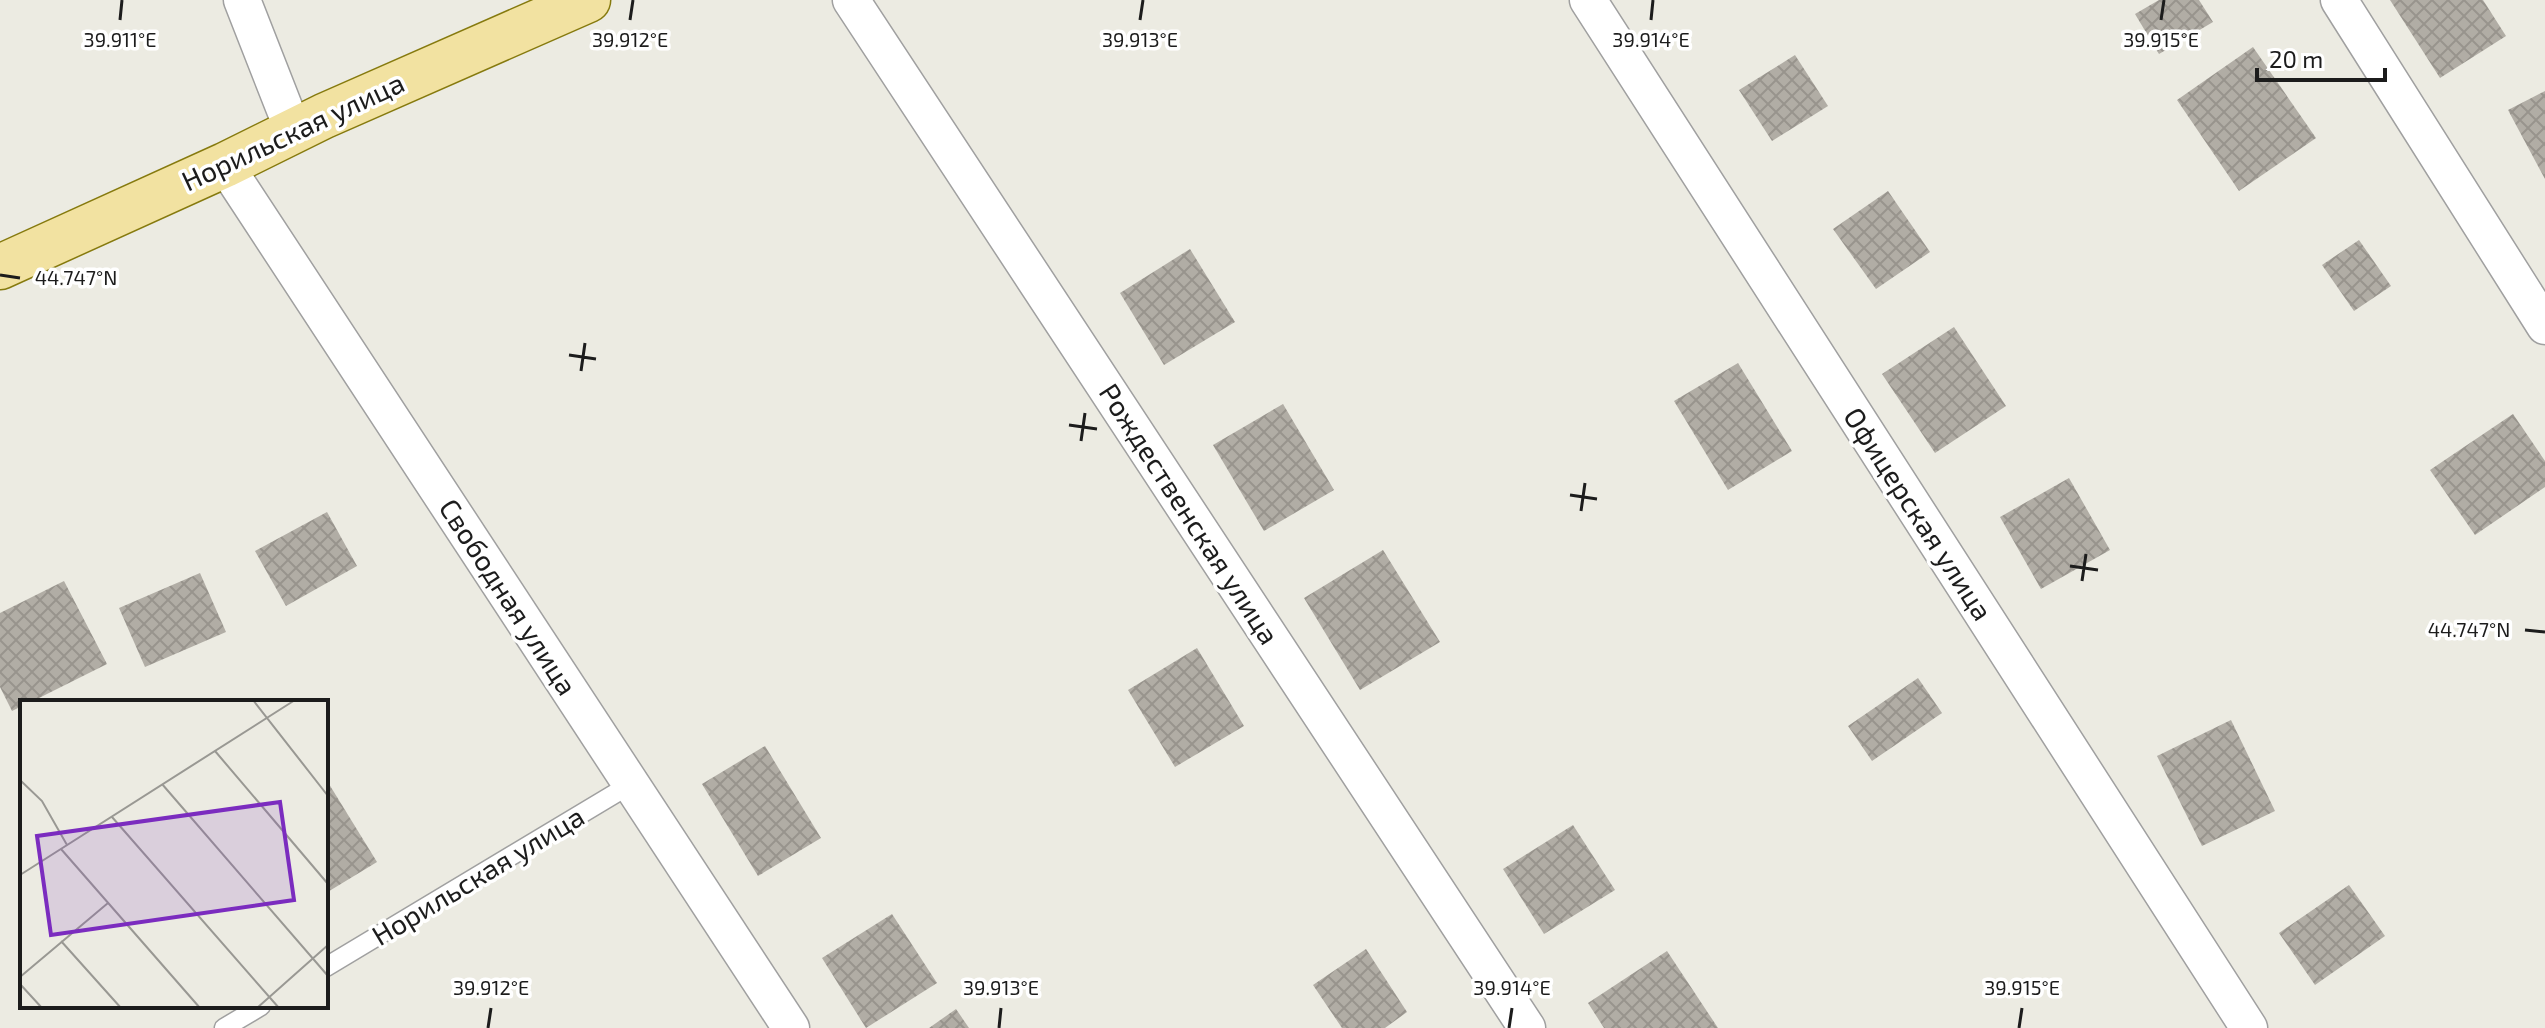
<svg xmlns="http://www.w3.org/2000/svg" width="2545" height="1028" font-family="'Exo 2',sans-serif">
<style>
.building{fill:url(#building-cross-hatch)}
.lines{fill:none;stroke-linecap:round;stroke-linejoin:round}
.service-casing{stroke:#a0a0a0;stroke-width:21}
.minor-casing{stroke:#a0a0a0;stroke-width:39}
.primary-casing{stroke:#867a0e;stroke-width:47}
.service{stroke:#fff;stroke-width:18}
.minor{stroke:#fff;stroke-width:36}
.primary{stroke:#f2e2a1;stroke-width:44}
.ticks{fill:none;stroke:#1c1c1c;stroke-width:3}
.labels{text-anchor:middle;stroke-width:7;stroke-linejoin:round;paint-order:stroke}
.street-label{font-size:28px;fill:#1c1c1c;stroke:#fff}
.inset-road{fill:none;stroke:#999893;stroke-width:2}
.view{fill:#7b2cbf;fill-opacity:0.15;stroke:#7b2cbf;stroke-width:4}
.inset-edge{fill:none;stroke:#1c1c1c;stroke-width:4}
.ticks-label{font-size:20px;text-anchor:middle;fill:#1c1c1c;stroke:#fff;stroke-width:7;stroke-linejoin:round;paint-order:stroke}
</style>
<defs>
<pattern id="building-cross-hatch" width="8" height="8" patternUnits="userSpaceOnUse" patternTransform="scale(2)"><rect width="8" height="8" fill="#b1ada5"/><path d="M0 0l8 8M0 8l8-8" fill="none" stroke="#98948d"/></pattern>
</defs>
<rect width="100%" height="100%" fill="#ecebe2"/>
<!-- building -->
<g class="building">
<polygon points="2159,0 2199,0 2213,22 2159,54 2135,14"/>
<polygon points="2390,0 2483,0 2506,36 2440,78"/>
<polygon points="2253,47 2316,138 2239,191 2177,100"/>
<polygon points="1795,55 1828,106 1772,141 1739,90"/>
<polygon points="2545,91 2545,179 2508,110"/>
<polygon points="1888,191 1930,252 1876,289 1833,229"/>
<polygon points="2359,240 2391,286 2354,311 2322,265"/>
<polygon points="1190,249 1235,322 1164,365 1120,293"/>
<polygon points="1954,327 2006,406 1935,453 1882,374"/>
<polygon points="1738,363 1792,451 1728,490 1674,401"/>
<polygon points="1283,404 1334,490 1264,531 1213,445"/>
<polygon points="2513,414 2545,461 2545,487 2475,535 2430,470"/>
<polygon points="2069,478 2110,550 2041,589 2000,517"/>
<polygon points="327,512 357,566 286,606 255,551"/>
<polygon points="1383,550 1440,642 1360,690 1304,598"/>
<polygon points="200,573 226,632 145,667 119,608"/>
<polygon points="64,581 107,664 31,702 22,702 22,706 12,711 0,687 0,613"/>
<polygon points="1197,648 1244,726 1175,767 1128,690"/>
<polygon points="1918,678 1942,713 1872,761 1848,726"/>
<polygon points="2231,720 2275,811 2202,846 2157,756"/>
<polygon points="765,746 821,838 758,876 702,784"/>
<polygon points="329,784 377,862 326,893 326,785"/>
<polygon points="1573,825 1615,890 1544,934 1503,869"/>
<polygon points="2349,885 2385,936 2315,985 2279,933"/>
<polygon points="892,914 937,983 866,1028 822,958"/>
<polygon points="1366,949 1407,1012 1385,1028 1342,1028 1313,985"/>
<polygon points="1667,951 1718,1028 1604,1028 1588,1003"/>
<polygon points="956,1009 969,1028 929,1028"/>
</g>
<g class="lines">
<defs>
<g id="service">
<polyline points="326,967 631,784"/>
<polyline points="224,1028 261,1006"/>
</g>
<g id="minor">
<polyline points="242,0 293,130"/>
<polyline points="851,0 1527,1028"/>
<polyline points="1588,0 2249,1028"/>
<polyline points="2339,0 2545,326"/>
<polyline points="225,165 791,1028"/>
</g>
<polyline id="primary" points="0,267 225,165 324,116 588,0"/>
</defs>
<!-- service casing -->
<use href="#service" class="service-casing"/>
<!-- minor casing -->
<use href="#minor" class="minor-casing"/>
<!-- primary casing -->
<use href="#primary" class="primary-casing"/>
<!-- service -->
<use href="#service" class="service"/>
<!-- minor -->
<use href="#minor" class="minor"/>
<!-- primary -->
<use href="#primary" class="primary"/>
</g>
<!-- ticks -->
<path class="ticks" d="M120 20 122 0M630 20 633 0M1140 20 1143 0M1651 20 1653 0M2161 20 2164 0M0 275 20 278M569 355 596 359M581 371 585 343M1069 425 1097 429M1081 441 1085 413M1570 495 1597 499M1581 511 1585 483M2070 566 2098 570M2082 581 2086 554M2525 630 2545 632M488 1028 491 1008M999 1028 1001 1008M1509 1028 1512 1008M2019 1028 2022 1008"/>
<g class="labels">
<!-- street labels -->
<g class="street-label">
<text transform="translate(293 132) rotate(-25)" y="10">Норильская улица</text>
<text transform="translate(1189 514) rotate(57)" y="10">Рождественская улица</text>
<text transform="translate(1918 514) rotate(57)" y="10">Офицерская улица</text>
<text transform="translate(508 597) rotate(57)" y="10">Свободная улица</text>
<text transform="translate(478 876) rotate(-31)" y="10">Норильская улица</text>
</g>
</g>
<!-- overview -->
<g transform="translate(20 700)">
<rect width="308" height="308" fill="#ecebe2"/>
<path class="inset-road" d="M233 0 308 96M195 51 308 184M0 80 22 101 47 145M142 84 308 276M92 117 259 308M41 149 180 308M0 175 275 0M41 241 101 308M0 277 88 203M0 284 22 308M237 308 308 245"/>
<path class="view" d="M260 102 274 200 31 235 17 136Z"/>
<rect width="308" height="308" class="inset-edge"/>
</g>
<g class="ticks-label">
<text x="120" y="47">39.911°E</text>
<text x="630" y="47">39.912°E</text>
<text x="1140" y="47">39.913°E</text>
<text x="1651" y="47">39.914°E</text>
<text x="2161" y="47">39.915°E</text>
<text x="76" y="285">44.747°N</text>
<text x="2469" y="637">44.747°N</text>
<text x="491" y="995">39.912°E</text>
<text x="1001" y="995">39.913°E</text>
<text x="1512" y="995">39.914°E</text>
<text x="2022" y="995">39.915°E</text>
</g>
<!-- scale -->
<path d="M2257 68v12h128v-12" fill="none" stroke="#1c1c1c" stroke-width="4"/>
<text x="2269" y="68" font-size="24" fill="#1c1c1c" stroke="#ffffff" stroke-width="6" paint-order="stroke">20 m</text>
</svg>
